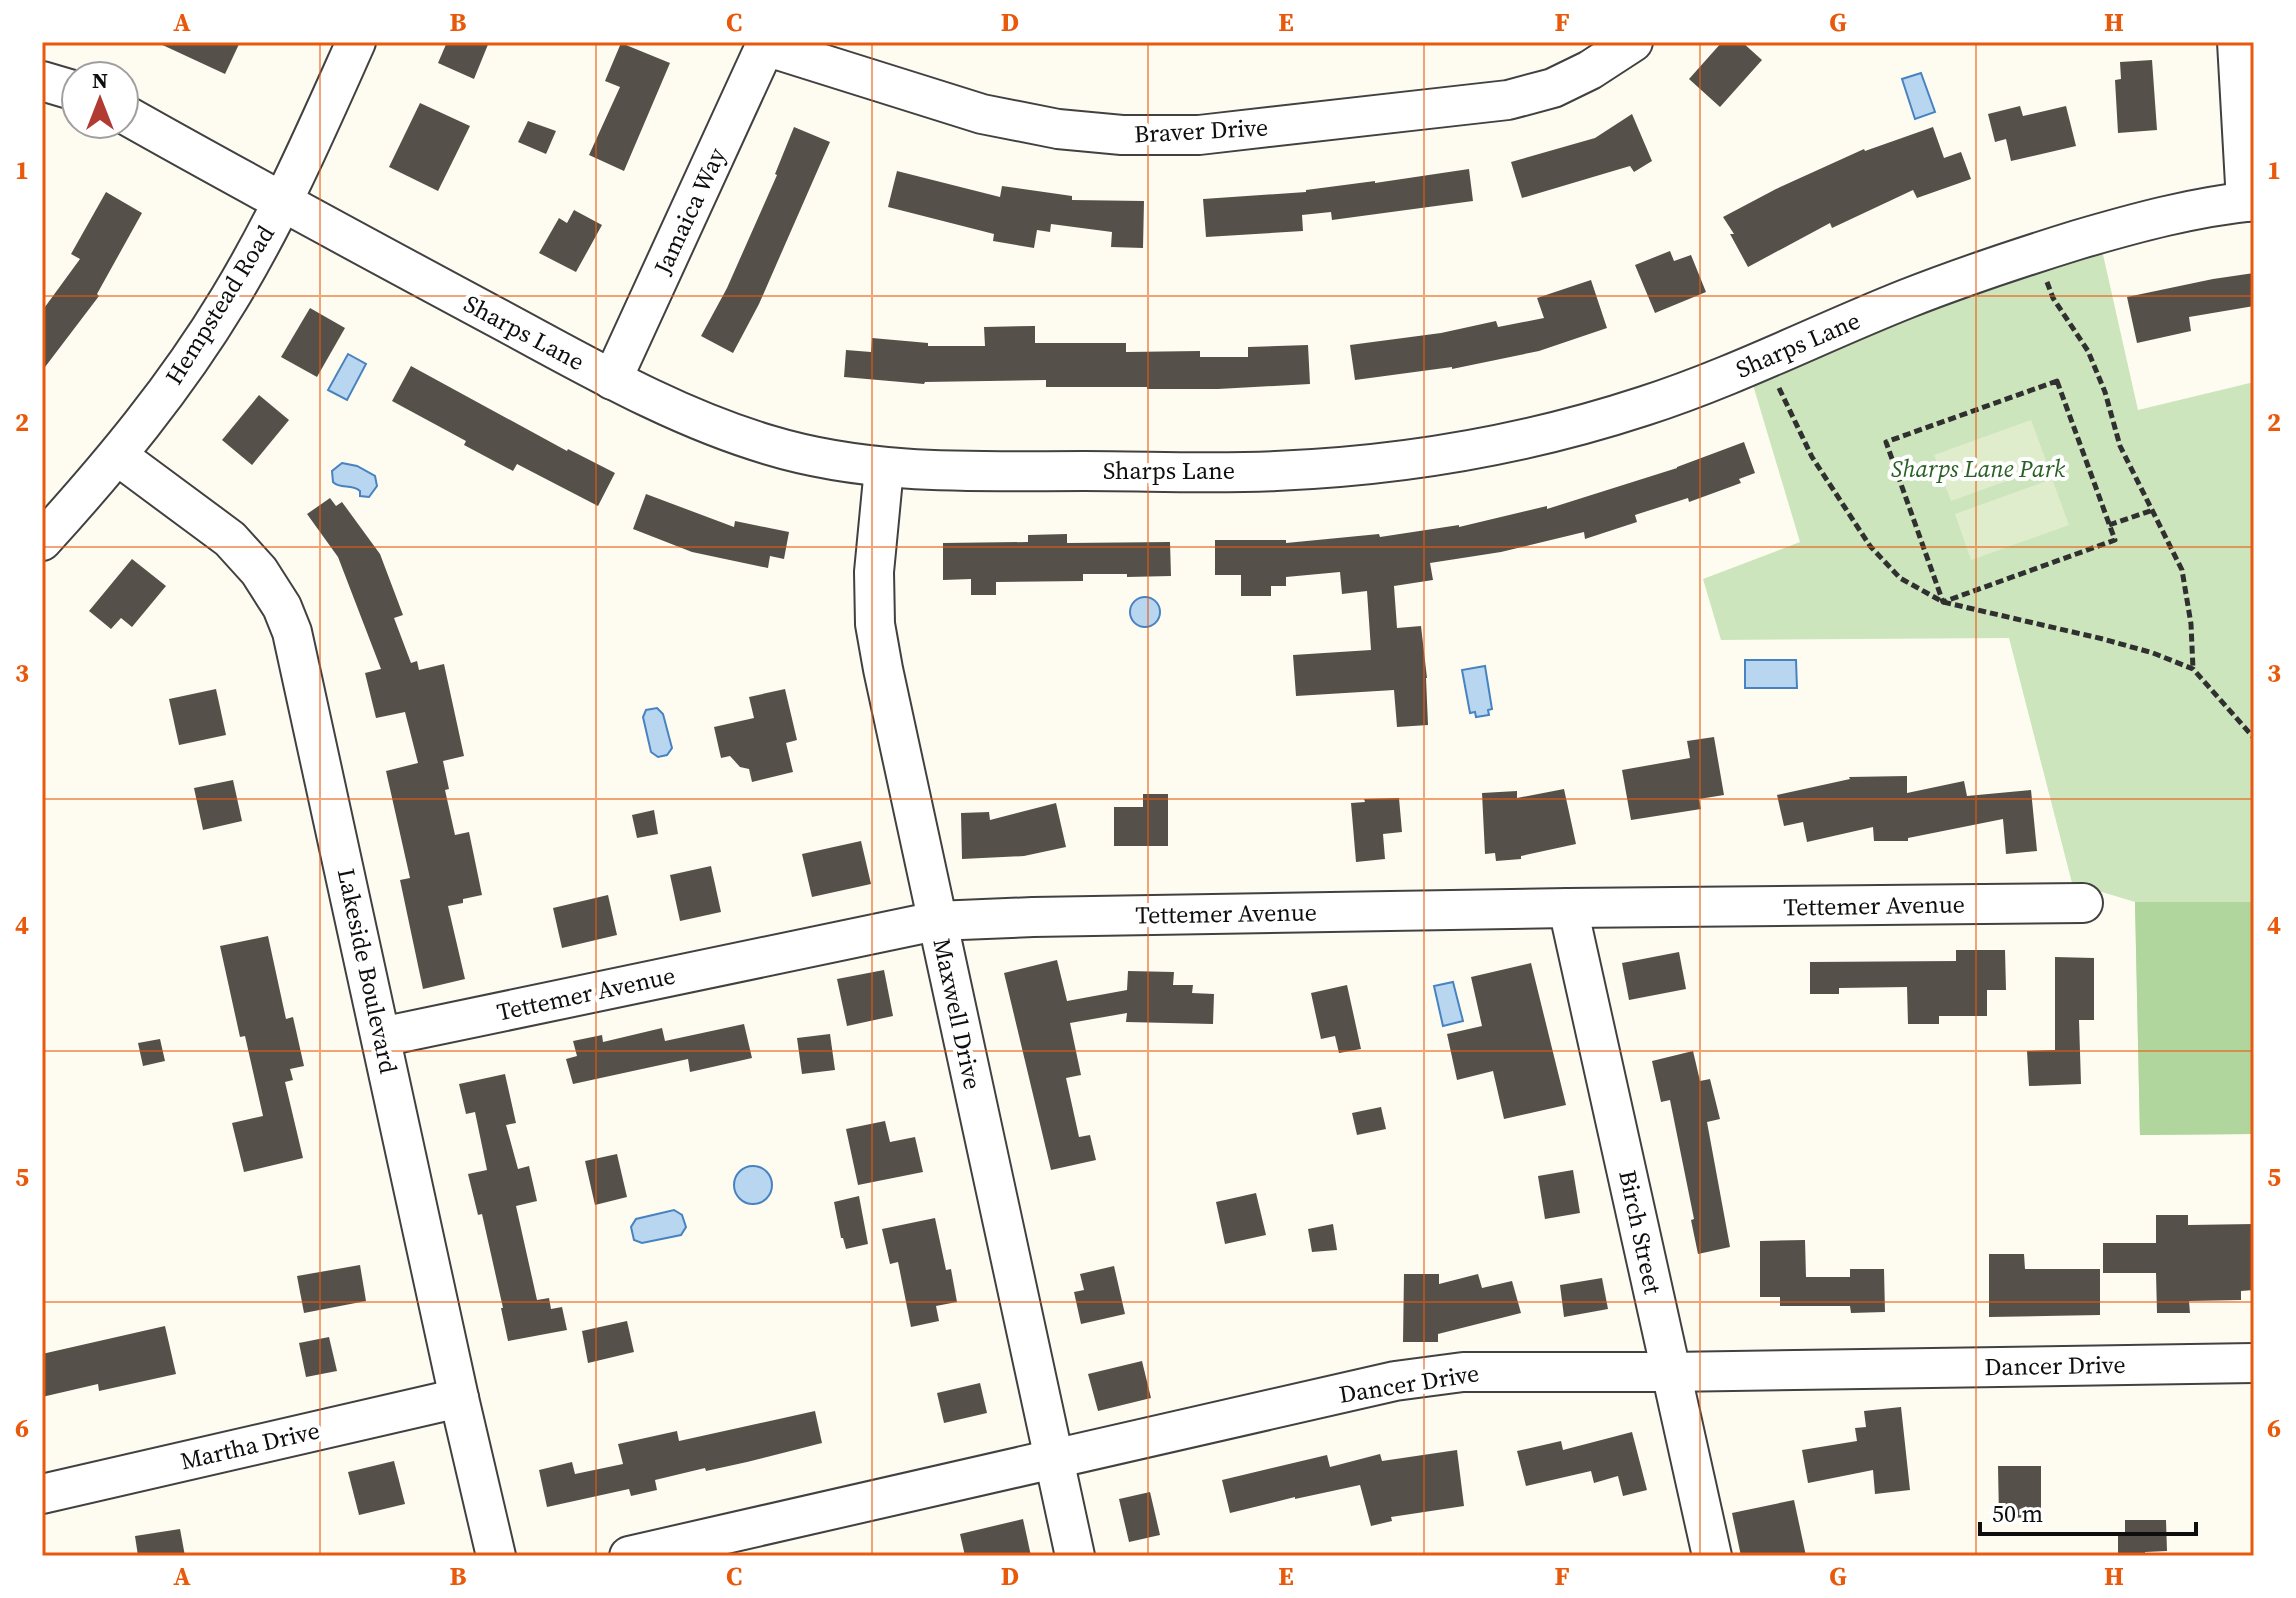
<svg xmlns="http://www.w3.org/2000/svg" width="2296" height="1598" font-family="'Source Serif 4',serif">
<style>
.green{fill:#cde5bd}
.forest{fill:#b0d59d}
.pitch{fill:#dfedcd}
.water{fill:#b9d6f1;stroke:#4783c1;stroke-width:2}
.building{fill:#56504b}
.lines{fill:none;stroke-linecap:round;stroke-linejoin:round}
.minor-casing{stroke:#414141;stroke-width:42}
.path{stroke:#303030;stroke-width:5;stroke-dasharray:8 4;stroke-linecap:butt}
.minor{stroke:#fff;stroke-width:38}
.grid{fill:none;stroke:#e8590c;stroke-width:2;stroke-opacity:0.55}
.labels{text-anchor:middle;stroke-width:8;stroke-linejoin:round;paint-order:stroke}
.street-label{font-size:24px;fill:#0e0e0e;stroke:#fff}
.park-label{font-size:24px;font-style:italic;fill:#2a6024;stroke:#fff}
.neatline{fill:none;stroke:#e8590c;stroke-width:3}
.grid-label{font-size:26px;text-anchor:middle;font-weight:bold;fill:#e8590c}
</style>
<rect width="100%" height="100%" fill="#fefcf0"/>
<!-- green -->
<polygon class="green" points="2102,250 2138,410 2254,382 2254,1134 2140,1135 2135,902 2072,883 2009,638 1721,640 1703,579 1800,542 1753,385 1932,303"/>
<!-- forest -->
<polygon class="forest" points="2135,902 2254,902 2254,1134 2140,1135"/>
<!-- pitch -->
<g class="pitch">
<polygon points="2031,420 2048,466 1951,501 1934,455"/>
<polygon points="2052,479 2069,525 1971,560 1955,514"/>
</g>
<!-- water -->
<g class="water">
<polygon points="1921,73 1935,112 1915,119 1902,79"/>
<polygon points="348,354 366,364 347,400 328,390"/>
<path d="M342 463 357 466 375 476 377 486 369 497 360 496V491C351 483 341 490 333 482L332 471Z"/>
<circle cx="1145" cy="612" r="15"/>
<polygon points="1796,660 1797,688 1745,688 1745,660"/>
<polygon points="1485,666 1492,709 1488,710 1489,715 1476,717 1475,712 1470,713 1462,670"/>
<polygon points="657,708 663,714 672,748 667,755 658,757 651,752 643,717 646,710"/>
<polygon points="1453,982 1463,1021 1443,1026 1434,986"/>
<circle cx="753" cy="1185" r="19"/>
<polygon points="674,1210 682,1215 686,1227 681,1235 642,1243 634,1240 631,1227 636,1219"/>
</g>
<!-- building -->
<g class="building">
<polygon points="156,42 240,42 225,74"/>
<polygon points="447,42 489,42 474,79 438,63"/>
<polygon points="1722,42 1742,42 1762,60 1720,107 1689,79"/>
<polygon points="621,43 670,63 624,171 589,155 620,87 605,81"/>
<polygon points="2152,60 2157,130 2118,133 2115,80 2121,79 2120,62"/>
<polygon points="420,103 470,126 438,191 389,167"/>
<polygon points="2020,106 2023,116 2066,106 2076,146 2011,161 2006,139 1995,142 1988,114"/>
<polygon points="1632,114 1652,161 1634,172 1630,166 1522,198 1511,162 1595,138"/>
<polygon points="528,121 556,131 546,154 518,142"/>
<polygon points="794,127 830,142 759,304 733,353 701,336 727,288 777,175 775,174"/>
<polygon points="1933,127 1944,158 1961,152 1971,179 1917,198 1913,190 1832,228 1830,223 1748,267 1730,234 1734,234 1723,217 1776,189 1864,149 1865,151"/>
<polygon points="1469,169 1473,201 1332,220 1331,212 1302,215 1303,231 1206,237 1203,199 1306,192 1306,190 1375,181 1375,183"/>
<polygon points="897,171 1000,197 1002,186 1072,196 1072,200 1144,201 1143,248 1111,247 1112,232 1051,224 1050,232 1037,230 1034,248 993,241 994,234 888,207"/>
<polygon points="106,192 142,213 97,294 99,296 42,371 42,311 80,259 71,254"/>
<polygon points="574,210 602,225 576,272 539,253 559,218 567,223"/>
<polygon points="1670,251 1674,261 1691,255 1706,292 1655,313 1635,265"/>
<polygon points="2254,273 2254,306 2189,317 2191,331 2137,343 2127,297 2213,279"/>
<polygon points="1591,280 1607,328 1539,351 1452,369 1452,367 1355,380 1350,345 1441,333 1496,321 1498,327 1544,318 1537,298"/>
<polygon points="310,308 345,328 317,377 281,357"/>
<polygon points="1035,326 1035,343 1126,343 1126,352 1200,351 1200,357 1248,357 1248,347 1308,345 1310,384 1218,389 1147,389 1147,387 1046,387 1046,380 925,382 924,384 844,377 846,350 871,352 872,338 928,343 928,346 985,346 984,327"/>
<polygon points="411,366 567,451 568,449 615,473 598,506 517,464 513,471 464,445 466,441 392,401"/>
<polygon points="259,395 289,420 252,465 222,440"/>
<polygon points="1744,442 1755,473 1739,479 1741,483 1689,502 1688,498 1635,515 1637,522 1585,539 1584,532 1501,552 1430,563 1433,580 1394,586 1397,628 1421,626 1427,678 1426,678 1428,725 1397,727 1394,690 1296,696 1293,655 1371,650 1367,591 1342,594 1340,572 1286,577 1286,586 1271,586 1271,596 1241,596 1241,575 1215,575 1215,540 1286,540 1286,543 1379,534 1380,537 1459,525 1459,527 1547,506 1547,509 1677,468 1677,467"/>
<polygon points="646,494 734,527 735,521 789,532 784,559 770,556 768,568 692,552 633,529"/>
<polygon points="330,498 336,506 342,502 380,554 403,615 394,618 411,663 417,661 419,670 444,664 464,756 443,761 449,789 445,790 455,835 469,832 482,895 463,899 463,903 448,906 465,979 423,989 400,880 410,878 386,771 418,763 405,712 376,718 365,673 381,669 338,557 307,514"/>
<polygon points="1067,534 1067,543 1170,542 1171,576 1127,577 1127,574 1083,574 1083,581 996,582 996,595 971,595 971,579 943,580 943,543 1028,542 1028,535"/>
<polygon points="132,559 166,586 132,627 121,618 111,629 89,611"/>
<polygon points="216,689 226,735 179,745 169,699"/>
<polygon points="785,689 797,740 786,743 793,772 752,782 749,769 740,767 730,756 721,758 714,727 754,718 749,697"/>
<polygon points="1714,737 1724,795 1699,799 1701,809 1631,820 1622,770 1690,758 1687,741"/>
<polygon points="1907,776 1907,793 1964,781 1967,796 2031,790 2037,851 2006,854 2003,819 1908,838 1908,841 1874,841 1873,827 1807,842 1803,822 1784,826 1777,795 1850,779 1849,777"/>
<polygon points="233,780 242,821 203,830 194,788"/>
<polygon points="1564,789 1576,844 1521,856 1521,859 1496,861 1495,853 1485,854 1482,793 1517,791 1517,798"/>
<polygon points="1143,794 1168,794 1168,846 1114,846 1114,807 1143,807"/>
<polygon points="1399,798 1402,832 1383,834 1385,859 1356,862 1351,803 1365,802 1364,799"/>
<polygon points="1056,803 1066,847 1024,856 962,859 961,813 989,812 990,820"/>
<polygon points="654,810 658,834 637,838 632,815"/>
<polygon points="861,841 871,884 812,897 802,854"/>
<polygon points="711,866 721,912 680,921 670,875"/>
<polygon points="608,895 617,935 562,948 553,908"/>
<polygon points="268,936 286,1019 293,1017 304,1066 290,1069 293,1080 285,1082 303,1158 244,1172 232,1123 263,1116 245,1036 240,1037 220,946"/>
<polygon points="1956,950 2005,950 2006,990 1987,990 1987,1016 1939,1016 1939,1024 1908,1024 1907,987 1839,988 1839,994 1810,994 1810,962 1956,961"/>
<polygon points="1679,952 1686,989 1629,1000 1622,963"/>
<polygon points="2055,957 2094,958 2094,1020 2079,1020 2081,1084 2029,1086 2027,1051 2055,1050"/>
<polygon points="1057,960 1067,1001 1127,990 1128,971 1174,972 1173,985 1193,985 1192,993 1214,994 1213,1024 1126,1022 1127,1013 1070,1023 1081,1075 1066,1078 1079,1137 1090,1135 1096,1160 1051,1170 1004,973"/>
<polygon points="1531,963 1566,1105 1504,1119 1493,1071 1457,1080 1447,1034 1482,1026 1471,977"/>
<polygon points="884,970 893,1016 847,1026 837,979"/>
<polygon points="1347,985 1361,1049 1339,1053 1335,1036 1321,1039 1311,993"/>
<polygon points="744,1024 752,1058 690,1072 688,1059 573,1084 566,1059 577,1056 573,1041 602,1035 603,1042 662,1028 665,1041"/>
<polygon points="830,1034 835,1070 802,1074 797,1038"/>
<polygon points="160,1039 165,1061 143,1066 138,1043"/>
<polygon points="1693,1051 1700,1081 1710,1079 1720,1119 1707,1122 1730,1247 1698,1254 1691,1220 1694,1219 1670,1100 1661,1102 1652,1061"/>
<polygon points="505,1074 516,1123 506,1125 518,1169 529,1166 537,1201 516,1206 537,1300 549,1298 551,1309 562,1307 567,1330 508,1341 501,1308 503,1308 482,1214 478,1215 468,1174 487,1170 475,1112 466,1114 459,1084"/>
<polygon points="1381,1107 1386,1129 1357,1135 1352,1113"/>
<polygon points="885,1121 890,1142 915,1137 923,1172 858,1185 846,1129"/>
<polygon points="617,1154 627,1197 595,1205 585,1161"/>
<polygon points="1573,1170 1580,1213 1545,1219 1538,1176"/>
<polygon points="1256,1193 1266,1235 1225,1244 1216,1202"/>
<polygon points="859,1196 868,1244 846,1249 843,1238 841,1238 834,1202"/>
<polygon points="2156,1215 2188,1215 2188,1225 2254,1224 2254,1290 2241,1291 2241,1300 2189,1301 2190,1313 2157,1313 2156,1273 2103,1273 2103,1243 2156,1243"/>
<polygon points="935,1218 946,1270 951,1269 957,1302 936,1306 939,1321 911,1327 898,1262 890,1264 882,1229"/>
<polygon points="1333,1224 1337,1250 1312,1252 1308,1229"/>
<polygon points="1805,1240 1806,1277 1850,1277 1850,1269 1884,1269 1885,1312 1851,1313 1850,1306 1780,1306 1780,1297 1760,1297 1760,1241"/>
<polygon points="1989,1254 2024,1254 2025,1269 2100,1269 2100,1315 1989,1317"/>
<polygon points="360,1265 366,1301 304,1313 297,1276"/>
<polygon points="1114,1266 1125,1314 1081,1324 1074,1292 1084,1290 1080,1274"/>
<polygon points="1404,1274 1439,1274 1439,1284 1478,1274 1482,1288 1512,1281 1521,1313 1438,1334 1438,1342 1403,1342"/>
<polygon points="1602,1278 1608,1309 1564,1317 1560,1285"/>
<polygon points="627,1321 634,1352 588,1363 582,1331"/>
<polygon points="165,1326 176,1374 99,1391 98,1384 42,1397 42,1354"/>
<polygon points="329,1337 337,1371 306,1377 299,1343"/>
<polygon points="1142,1361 1151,1398 1098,1411 1088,1374"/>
<polygon points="980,1383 987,1413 944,1423 937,1393"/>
<polygon points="1901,1407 1910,1490 1875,1494 1873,1470 1808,1483 1802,1450 1857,1441 1855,1428 1866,1427 1864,1411"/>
<polygon points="815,1411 822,1443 747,1462 706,1471 705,1468 655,1480 657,1490 631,1496 629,1489 547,1507 539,1470 572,1462 575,1474 623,1464 618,1444 677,1431 679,1441"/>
<polygon points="1632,1432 1647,1490 1623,1496 1618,1476 1594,1483 1591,1471 1526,1486 1517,1451 1561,1441 1563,1450"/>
<polygon points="1457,1450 1464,1506 1391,1517 1392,1521 1371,1526 1360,1485 1295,1499 1295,1497 1230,1513 1222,1480 1327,1455 1330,1467 1380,1454 1382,1461"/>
<polygon points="394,1461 405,1504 359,1515 348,1472"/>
<polygon points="1998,1466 2041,1466 2041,1517 1999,1518"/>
<polygon points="1150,1492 1160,1535 1129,1542 1119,1499"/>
<polygon points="1794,1500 1806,1556 1741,1556 1732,1513"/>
<polygon points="1023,1519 1031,1556 965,1556 960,1534"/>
<polygon points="2125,1520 2166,1520 2167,1551 2145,1552 2145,1556 2118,1556 2118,1533 2125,1533"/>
<polygon points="180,1529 185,1556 138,1556 135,1536"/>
</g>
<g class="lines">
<defs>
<g id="minor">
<polyline points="2237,42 2246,202"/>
<polyline points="765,46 982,114 1058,129 1122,135 1199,135 1508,100 1553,88 1590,70 1633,42"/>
<polyline points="42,81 76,91"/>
<path d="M124 114C246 183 369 249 492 315 582 363 671 416 769 445 871 476 978 471 1084 471 1148 471 1212 474 1276 471 1401 466 1525 445 1644 406 1734 377 1818 334 1906 299 1962 277 2019 258 2077 240 2135 223 2193 207 2254 201"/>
<polyline points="612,380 767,42"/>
<polyline points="118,456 230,539 259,571 282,607 292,632 459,1398 496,1556"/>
<polyline points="884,468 874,572 875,624 883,669 1075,1556"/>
<path d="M42 541C111 465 176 387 229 299 279 217 317 129 356 42"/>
<polyline points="1568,908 1712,1556"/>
<polyline points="381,1037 936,921 1033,917 1568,908 2083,903"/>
<polyline points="42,1494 459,1398"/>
<polyline points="629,1556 1395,1381 1463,1372 1670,1372 2254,1363"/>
</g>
</defs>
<!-- minor casing -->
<use href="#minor" class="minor-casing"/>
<!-- path -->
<g class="path">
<polyline points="2047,282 2053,298 2088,351 2105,392 2120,446 2182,570 2191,624 2193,669"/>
<polygon points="2057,381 2115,540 1943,602 1886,442"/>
<polyline points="1779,388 1812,457 1870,546 1900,578 1943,602 2103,639 2153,653 2193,669 2254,738"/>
<polyline points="2109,525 2153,510"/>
</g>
<!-- minor -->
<use href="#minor" class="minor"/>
</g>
<!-- grid -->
<path class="grid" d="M320 42V1556M596 42V1556M872 42V1556M1148 42V1556M1424 42V1556M1700 42V1556M1976 42V1556M42 296H2254M42 547H2254M42 799H2254M42 1051H2254M42 1302H2254"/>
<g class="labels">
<!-- street labels -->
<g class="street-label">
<text transform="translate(1201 131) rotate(-3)" y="8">Braver Drive</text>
<text transform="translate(690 211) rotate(-65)" y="8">Jamaica Way</text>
<text transform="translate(220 305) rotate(-58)" y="8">Hempstead Road</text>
<text transform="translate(524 333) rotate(28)" y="8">Sharps Lane</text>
<text transform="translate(1798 345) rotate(-23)" y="8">Sharps Lane</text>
<text x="1169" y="479">Sharps Lane</text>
<text transform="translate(1874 906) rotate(-1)" y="8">Tettemer Avenue</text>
<text transform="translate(1226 914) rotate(-1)" y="8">Tettemer Avenue</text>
<text transform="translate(367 971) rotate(78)" y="8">Lakeside Boulevard</text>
<text transform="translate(586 994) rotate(-12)" y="8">Tettemer Avenue</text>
<text transform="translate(957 1014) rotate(78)" y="8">Maxwell Drive</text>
<text transform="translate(1640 1232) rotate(78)" y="8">Birch Street</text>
<text transform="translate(2055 1366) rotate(-1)" y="8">Dancer Drive</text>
<text transform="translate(1409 1384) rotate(-9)" y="8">Dancer Drive</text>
<text transform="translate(250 1446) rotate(-13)" y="8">Martha Drive</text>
</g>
<!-- park labels -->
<g class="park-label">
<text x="1978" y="477">Sharps Lane Park</text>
</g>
</g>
<!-- border -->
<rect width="2296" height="1598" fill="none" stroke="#ffffff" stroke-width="88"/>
<!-- north arrow -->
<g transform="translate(100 100)"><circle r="38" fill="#ffffff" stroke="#9f9f9f" stroke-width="2"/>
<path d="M0-6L14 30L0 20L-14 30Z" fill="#b13b32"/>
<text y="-12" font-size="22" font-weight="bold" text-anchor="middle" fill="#0e0e0e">N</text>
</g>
<!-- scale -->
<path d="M1980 1522v12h216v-12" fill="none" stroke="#0e0e0e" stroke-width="4"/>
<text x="1992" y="1522" font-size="24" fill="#0e0e0e" stroke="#ffffff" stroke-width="6" paint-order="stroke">50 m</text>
<rect x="44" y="44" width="2208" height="1510" class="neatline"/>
<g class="grid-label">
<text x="182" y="31">A</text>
<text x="458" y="31">B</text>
<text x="734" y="31">C</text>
<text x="1010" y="31">D</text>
<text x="1286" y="31">E</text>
<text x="1562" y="31">F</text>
<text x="1838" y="31">G</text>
<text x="2114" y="31">H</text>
<text x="22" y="179">1</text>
<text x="2274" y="179">1</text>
<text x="22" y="431">2</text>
<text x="2274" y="431">2</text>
<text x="22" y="682">3</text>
<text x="2274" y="682">3</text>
<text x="22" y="934">4</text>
<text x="2274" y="934">4</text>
<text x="22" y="1186">5</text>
<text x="2274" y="1186">5</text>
<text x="22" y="1437">6</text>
<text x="2274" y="1437">6</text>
<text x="182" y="1585">A</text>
<text x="458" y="1585">B</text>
<text x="734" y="1585">C</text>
<text x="1010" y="1585">D</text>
<text x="1286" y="1585">E</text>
<text x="1562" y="1585">F</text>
<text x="1838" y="1585">G</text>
<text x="2114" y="1585">H</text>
</g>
</svg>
